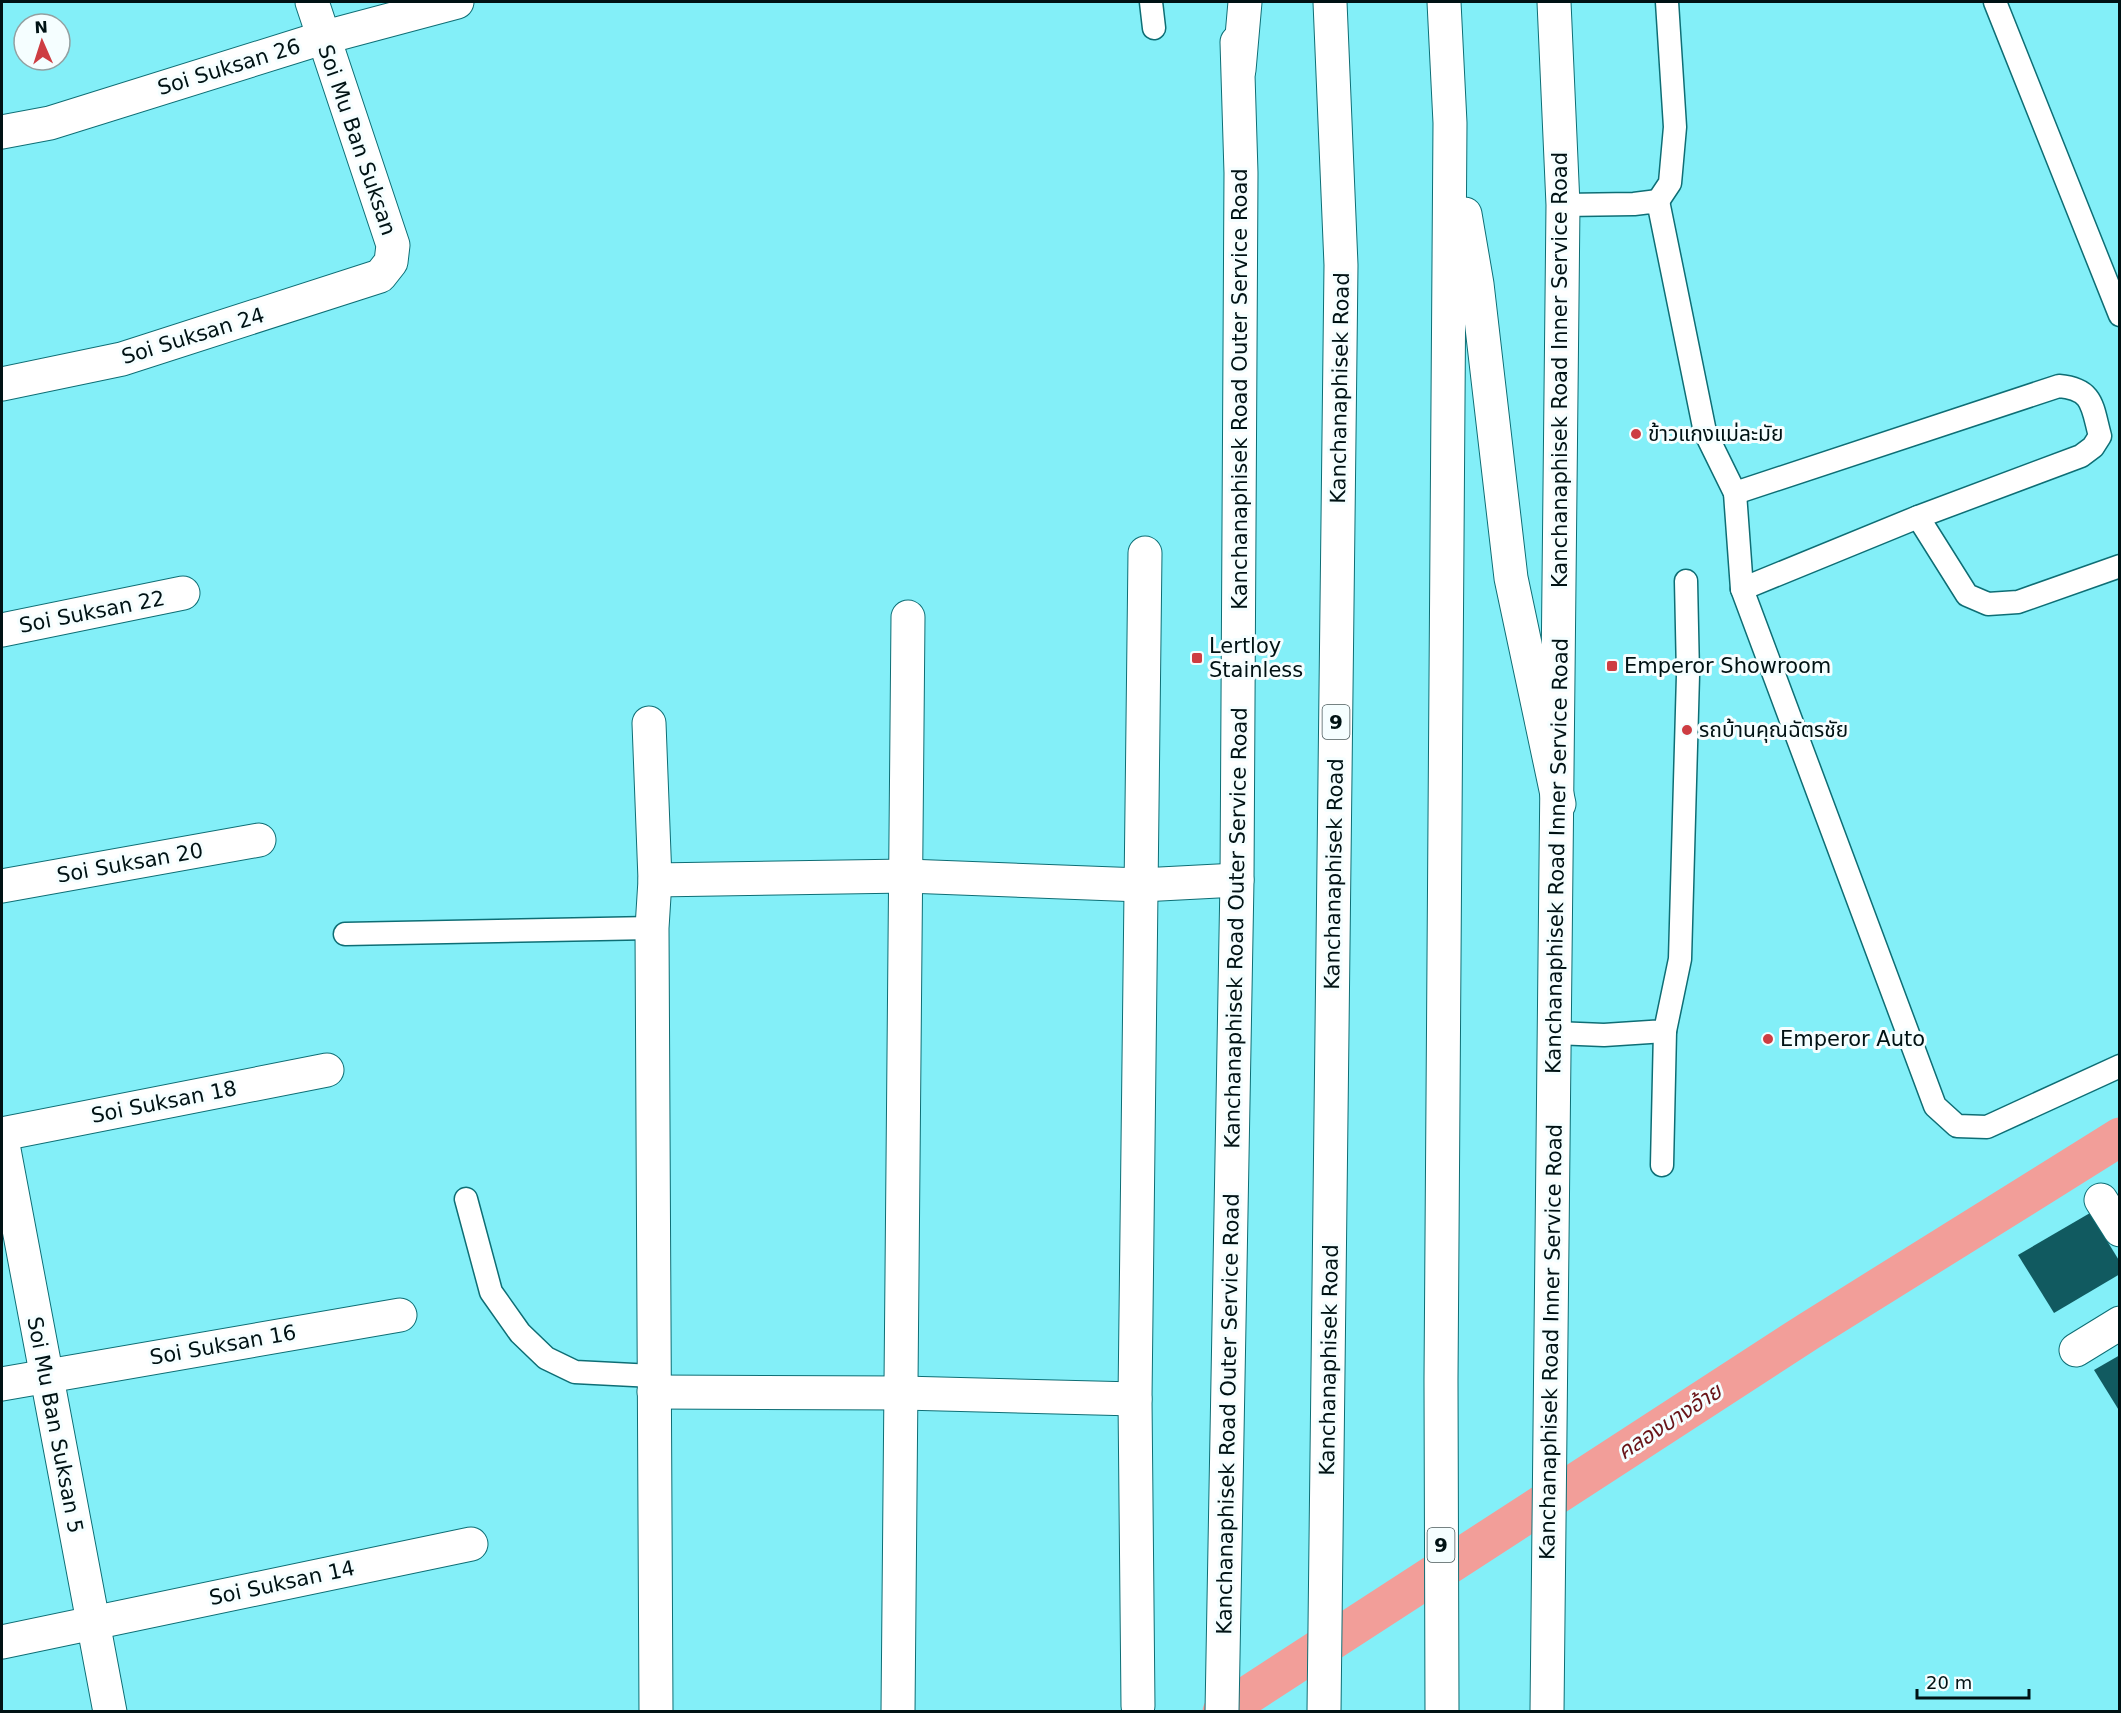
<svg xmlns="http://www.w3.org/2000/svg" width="2121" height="1713" font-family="'DejaVu Sans','Noto Sans Thai',sans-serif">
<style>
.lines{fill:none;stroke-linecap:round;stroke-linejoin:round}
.canal{stroke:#f29e99;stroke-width:39}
.building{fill:#115a60}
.lane-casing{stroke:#0e6e75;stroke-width:25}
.street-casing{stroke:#0e6e75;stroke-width:35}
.secondary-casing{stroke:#0e6e75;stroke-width:35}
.highway-casing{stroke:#0e6e75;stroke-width:35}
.lane{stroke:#fff;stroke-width:22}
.street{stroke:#fff;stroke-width:33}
.secondary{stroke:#fff;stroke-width:33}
.highway{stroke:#fff;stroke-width:33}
.poi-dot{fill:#cd3d42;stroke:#f5feff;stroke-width:2}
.labels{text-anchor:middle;stroke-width:6;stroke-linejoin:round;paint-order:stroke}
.shield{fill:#f5feff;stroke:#4a595a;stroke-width:1.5}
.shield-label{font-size:20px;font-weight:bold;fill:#001214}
.street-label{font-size:21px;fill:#001214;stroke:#f5feff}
.poi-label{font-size:21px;fill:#001214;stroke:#f5feff;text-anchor:start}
.water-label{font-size:22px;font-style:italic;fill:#691318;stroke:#f5feff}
</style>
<rect width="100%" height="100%" fill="#83eff8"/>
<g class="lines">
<!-- canal -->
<polyline class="canal" points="1222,1712 1809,1331 2120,1137"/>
</g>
<!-- building -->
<g class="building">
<polygon points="2090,1213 2120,1262 2120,1274 2054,1313 2018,1255"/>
<polygon points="2120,1355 2120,1412 2094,1370"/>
</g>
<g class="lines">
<defs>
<g id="lane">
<polyline points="1151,2 1154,28"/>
<polyline points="1995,2 2120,315"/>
<polyline points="1658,201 1670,183 1675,127 1667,2"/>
<polyline points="1563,205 1634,204 1658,201 1705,432 1735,493 1742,589 1935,1106 1957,1126 1987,1127 2120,1066"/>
<path d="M1735 493 2059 386C2094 389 2092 407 2100 436L2093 447 2081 456 1918 517 1742 589"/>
<polyline points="1918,517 1967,595 1988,604 2018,602 2120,566"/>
<polyline points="345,934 652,928"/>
<polyline points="1555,1033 1604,1035 1665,1031 1680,959 1688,675 1686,581"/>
<polyline points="1662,1165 1665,1031"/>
<polyline points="466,1199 491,1292 520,1333 546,1358 575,1372 653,1376"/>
</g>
<g id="street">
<polyline points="2,132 50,123 322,38 457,2"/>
<polyline points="2,384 122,359 380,276 391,262 393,245 312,2"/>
<polyline points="2,630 183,593"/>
<polyline points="649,723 655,880 652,928 656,1712"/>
<polyline points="655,880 907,876 1141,885 1237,880"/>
<polyline points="2,886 259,840"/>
<polyline points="2,1134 327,1070"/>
<polyline points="2,1139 110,1712"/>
<polyline points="2101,1200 2120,1230"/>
<polyline points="2076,1350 2120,1323"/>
<polyline points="2,1384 400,1315"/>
<polyline points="654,1392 903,1393 1135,1399"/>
<polyline points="2,1642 471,1544"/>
<polyline points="1138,1706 1135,1399 1145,553"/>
<polyline points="898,1712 908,617"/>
</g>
<g id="secondary">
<polyline points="1222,1712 1237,880 1241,173 1237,42"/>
<polyline points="1547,1712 1563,205 1554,2"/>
</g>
<g id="highway">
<polyline points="1239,70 1245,2"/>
<polyline points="1465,214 1477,284 1511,578 1559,804"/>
<polyline points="1324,1712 1341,265 1330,2"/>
<polyline points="1442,1712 1441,1379 1450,123 1444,2"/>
</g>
</defs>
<!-- lane casing -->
<use href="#lane" class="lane-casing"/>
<!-- street casing -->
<use href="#street" class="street-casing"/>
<!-- secondary casing -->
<use href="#secondary" class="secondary-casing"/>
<!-- highway casing -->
<use href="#highway" class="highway-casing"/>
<!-- lane -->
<use href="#lane" class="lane"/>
<!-- street -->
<use href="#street" class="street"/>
<!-- secondary -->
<use href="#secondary" class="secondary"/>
<!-- highway -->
<use href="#highway" class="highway"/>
</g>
<!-- markers -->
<g class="poi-dot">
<circle cx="1636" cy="434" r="6"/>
<rect x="1191" y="652" width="12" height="12" rx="3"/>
<rect x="1606" y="660" width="12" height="12" rx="3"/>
<circle cx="1687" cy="730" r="6"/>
<circle cx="1768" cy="1039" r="6"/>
</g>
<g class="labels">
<!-- shield labels -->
<g class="shield">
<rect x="1322.5" y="705" width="27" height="34" rx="4.5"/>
<rect x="1427.5" y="1528" width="27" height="34" rx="4.5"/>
</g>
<g class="shield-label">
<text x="1336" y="729">9</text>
<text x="1441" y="1552">9</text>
</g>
<!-- street labels -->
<g class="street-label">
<text transform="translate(229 67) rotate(-17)" y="7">Soi Suksan 26</text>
<text transform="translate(357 140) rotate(71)" y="7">Soi Mu Ban Suksan</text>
<text transform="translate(193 336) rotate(-17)" y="7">Soi Suksan 24</text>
<text transform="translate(1560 370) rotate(-90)" y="7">Kanchanaphisek Road Inner Service Road</text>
<text transform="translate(1340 388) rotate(-89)" y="7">Kanchanaphisek Road</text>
<text transform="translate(1240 389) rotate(-90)" y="7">Kanchanaphisek Road Outer Service Road</text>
<text transform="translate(92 612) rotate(-11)" y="7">Soi Suksan 22</text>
<text transform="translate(1557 856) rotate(-89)" y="7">Kanchanaphisek Road Inner Service Road</text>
<text transform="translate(130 863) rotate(-10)" y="7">Soi Suksan 20</text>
<text transform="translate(1334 874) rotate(-89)" y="7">Kanchanaphisek Road</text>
<text transform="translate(1236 928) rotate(-89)" y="7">Kanchanaphisek Road Outer Service Road</text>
<text transform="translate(164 1102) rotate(-11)" y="7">Soi Suksan 18</text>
<text transform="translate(1551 1342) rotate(-89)" y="7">Kanchanaphisek Road Inner Service Road</text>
<text transform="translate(223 1345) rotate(-10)" y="7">Soi Suksan 16</text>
<text transform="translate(1329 1360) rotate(-89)" y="7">Kanchanaphisek Road</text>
<text transform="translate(1228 1414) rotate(-89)" y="7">Kanchanaphisek Road Outer Service Road</text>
<text transform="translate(55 1425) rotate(79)" y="7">Soi Mu Ban Suksan 5</text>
<text transform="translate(282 1583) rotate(-12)" y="7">Soi Suksan 14</text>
</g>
<!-- poi labels -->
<g class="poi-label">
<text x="1648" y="441">ข้าวแกงแม่ละมัย</text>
<text x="1209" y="653">Lertloy<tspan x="1209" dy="24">Stainless</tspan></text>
<text x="1624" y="673">Emperor Showroom</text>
<text x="1699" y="737">รถบ้านคุณฉัตรชัย</text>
<text x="1780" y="1046">Emperor Auto</text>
</g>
<!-- water labels -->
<g class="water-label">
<text transform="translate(1669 1421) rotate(-33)" y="8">คลองบางอ้าย</text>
</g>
</g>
<!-- border -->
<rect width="2121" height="1713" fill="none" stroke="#001214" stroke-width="6"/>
<!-- north arrow -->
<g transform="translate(42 42) rotate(357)"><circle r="28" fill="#f5feff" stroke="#93a0a1" stroke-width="1.5"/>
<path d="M0-4.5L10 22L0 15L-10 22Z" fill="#cd3d42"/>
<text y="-9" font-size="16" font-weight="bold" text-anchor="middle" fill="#001214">N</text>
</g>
<!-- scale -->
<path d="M1917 1689v9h112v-9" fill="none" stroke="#001214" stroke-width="3"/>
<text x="1926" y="1689" font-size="18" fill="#001214" stroke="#f5feff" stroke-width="4.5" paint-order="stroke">20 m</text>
</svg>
